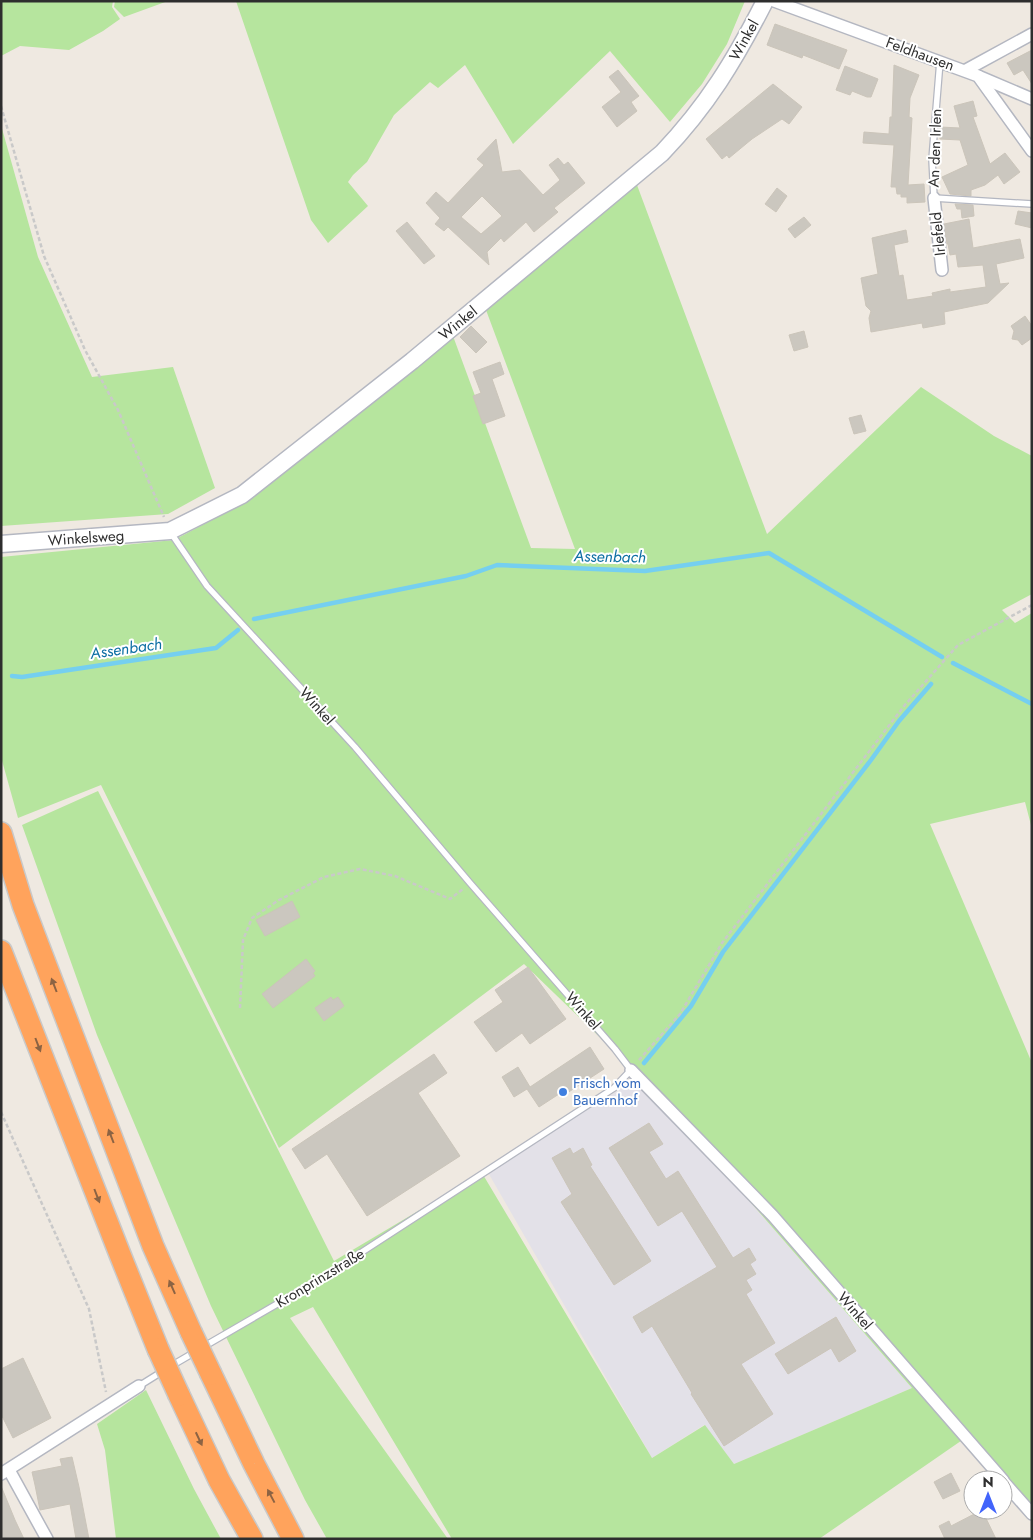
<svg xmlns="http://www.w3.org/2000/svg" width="1033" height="1540" font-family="Jost,sans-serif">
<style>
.industrial{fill:#e3e1e8}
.green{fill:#b6e59e}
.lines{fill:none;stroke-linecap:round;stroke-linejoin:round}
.stream{stroke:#75cff0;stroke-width:4.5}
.building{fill:#cbc7bf;stroke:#cbc5ba;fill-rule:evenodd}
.lane-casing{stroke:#b4b7c1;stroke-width:8}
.street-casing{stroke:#b4b7c1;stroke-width:14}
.secondary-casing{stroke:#b4b7c1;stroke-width:19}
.highway-casing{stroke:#c9c9c9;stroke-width:24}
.path{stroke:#c9c9c9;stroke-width:2.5;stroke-dasharray:4 2.5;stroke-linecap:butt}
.lane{stroke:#fff;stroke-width:5.5}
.street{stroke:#fff;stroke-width:11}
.secondary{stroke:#fff;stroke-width:16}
.highway{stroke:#ffa35c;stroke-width:21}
.highway-bridge-casing{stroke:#c9c9c9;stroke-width:24;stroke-linecap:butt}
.highway-bridge{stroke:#ffa35c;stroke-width:21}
.oneway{fill:#8c6343}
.shop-dot{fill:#3f7fe0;stroke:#fff;stroke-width:2}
.labels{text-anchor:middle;stroke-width:4;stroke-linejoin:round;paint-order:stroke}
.street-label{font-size:15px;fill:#2e2e2e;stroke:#fff}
.shop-label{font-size:15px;fill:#366cbe;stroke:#fff;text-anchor:start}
.water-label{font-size:16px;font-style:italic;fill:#0d6fa3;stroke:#fff}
</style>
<rect width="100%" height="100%" fill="#efe9e1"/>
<!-- industrial -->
<polygon class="industrial" points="641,1077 912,1388 734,1464 704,1425 652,1458 486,1169"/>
<!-- green -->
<g class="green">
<polygon points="1,1 113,1 112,7 120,19 103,31 69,50 20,46 1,56"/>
<polygon points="115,1 168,1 124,17 114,7"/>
<polygon points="236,1 745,1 727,44 702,84 670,122 610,51 513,144 465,65 438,88 430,82 394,115 367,162 353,175 348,182 368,206 328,243 311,220"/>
<polygon points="1,125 38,257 92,377 173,367 215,488 168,514 1,526"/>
<polygon points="637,185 767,534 921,387 994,436 1032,456 1032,594 1002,610 1015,623 1032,613 1032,829 1025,802 930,824 1032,1063 1032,1505 971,1434 819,1539 452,1539 313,1307 290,1318 448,1539 327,1539 305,1500 211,1306 97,1035 22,825 98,791 334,1261 482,1173 652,1458 705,1425 734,1464 912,1388 645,1081 524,964 279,1148 101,785 18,818 1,757 1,557 174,540 242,504 453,336 531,548 575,549 486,310"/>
<polygon points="146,1390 194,1489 221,1539 116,1539 105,1450 97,1424"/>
</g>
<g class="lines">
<!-- stream -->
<g class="stream">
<polyline points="254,619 466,576 497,565 645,571 769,553 942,657"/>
<polyline points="953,663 1032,704"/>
<polyline points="12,676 22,677 216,648 238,630"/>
<polyline points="644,1063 691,1006 723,952 871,760 899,721 931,684"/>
</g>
</g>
<!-- building -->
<g class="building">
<polygon points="775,24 847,50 839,69 803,55 802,58 767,45"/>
<polygon points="1032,50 1032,84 1023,70 1014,75 1007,63"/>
<polygon points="894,65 919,75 910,98 909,117 912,118 908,185 924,184 925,202 907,203 907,197 901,197 901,194 897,194 896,187 891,187 894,145 863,143 864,132 889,134 890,117 892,117"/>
<polygon points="845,66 878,79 871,97 867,97 852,91 850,95 836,90"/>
<polygon points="618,70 639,96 631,102 637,111 617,127 602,107 621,92 609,77"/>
<polygon points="773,84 802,107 789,124 782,119 752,139 729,158 727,155 722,159 706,139"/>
<polygon points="973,101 977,116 973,117 990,164 1005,153 1020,172 1004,184 998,175 985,185 971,190 971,196 950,194 942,177 968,165 960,140 940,139 940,127 960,128 954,106"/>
<path d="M496 139 502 172 520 170 543 195 560 180 549 165 558 158 564 165 568 162 585 183 554 208 558 212 534 232 526 222 504 242 501 238 487 252 489 265 448 227 444 231 435 224 440 218 426 203 436 192 448 203 484 165 477 159ZM482 196 502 216 481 234 461 217Z"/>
<polygon points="777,188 787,196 776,212 765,204"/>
<polygon points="955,204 973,205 974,216 962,218 961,209 957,209"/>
<polygon points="1018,211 1032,213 1032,228 1015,224"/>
<polygon points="804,217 811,225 795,238 788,229"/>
<polygon points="969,219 973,248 1020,239 1024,258 996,264 1000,284 1009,283 988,303 944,312 945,324 923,328 922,323 871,332 869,318 871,311 866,306 861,278 878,274 872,238 906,230 908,242 894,245 899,276 903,275 907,300 933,296 932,293 950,289 950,292 986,287 983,265 958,267 956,254 950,255 948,244 947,244 944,224"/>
<polygon points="407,222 435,256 424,264 396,231"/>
<polygon points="1025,316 1032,326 1032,338 1022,345 1018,340 1012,339 1014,331 1011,326"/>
<polygon points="471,326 487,342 476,353 460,337"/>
<polygon points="804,331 808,347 794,351 789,335"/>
<polygon points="500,362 504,374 492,379 505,416 483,424 473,396 481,393 473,372"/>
<polygon points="861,415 866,431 854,434 849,418"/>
<polygon points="292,901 300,917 265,936 256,920"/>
<polygon points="306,959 315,971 313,973 315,976 273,1008 262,994"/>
<polygon points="528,967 566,1019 530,1044 522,1033 496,1052 474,1022 503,1002 495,990"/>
<polygon points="331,997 333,1000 338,997 344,1006 324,1021 315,1008"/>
<polygon points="590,1047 604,1069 561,1097 559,1094 539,1107 527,1089 514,1097 502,1077 518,1067 530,1087"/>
<polygon points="434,1054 447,1073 418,1093 460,1156 367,1216 327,1154 305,1169 292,1149"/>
<polygon points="649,1123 663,1144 649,1152 666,1179 678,1171 733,1258 749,1248 756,1260 750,1264 756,1274 746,1280 752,1290 746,1294 775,1343 741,1364 773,1414 724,1446 691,1394 692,1393 652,1326 642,1333 633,1317 717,1267 682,1211 658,1226 609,1148"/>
<polygon points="570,1148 573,1154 583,1148 592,1165 590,1166 651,1261 614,1285 561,1202 572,1194 552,1158"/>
<polygon points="836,1317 856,1351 839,1362 831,1348 788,1374 775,1354"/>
<polygon points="23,1358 51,1418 13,1438 1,1414 1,1369"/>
<polygon points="72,1457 79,1487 89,1539 76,1539 70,1504 40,1510 35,1485 32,1472 62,1466 60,1459"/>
<polygon points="951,1473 960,1491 943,1499 934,1482"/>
<polygon points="1,1486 15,1520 24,1539 1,1539"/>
<polygon points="982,1510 996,1539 945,1539 939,1526 949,1521 951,1526"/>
</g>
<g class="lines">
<defs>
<g id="lane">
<polyline points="940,61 932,159 934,198 1032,204"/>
<polyline points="171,533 207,586 355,747 470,883 615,1049 631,1070 614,1088 322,1278 203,1347"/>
<polyline points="171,1366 195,1352"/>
<polyline points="139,1386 163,1371"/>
</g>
<g id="street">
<polyline points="774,1 978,76 1032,151"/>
<polyline points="966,70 1032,34"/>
<polyline points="978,76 1032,99"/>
<polyline points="934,198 942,270"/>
<polyline points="631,1070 773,1216 1003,1480"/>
<polyline points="9,1470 47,1539"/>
<polyline points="1,1474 139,1386"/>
<polyline points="1003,1481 1032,1514"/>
</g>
<path id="secondary" d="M1 544 170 531 242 495 412 361 662 153C707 106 735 60 765 1"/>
<g id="highway">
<polyline points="1,833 23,905 153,1246 191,1332"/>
<polyline points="1,951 121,1257 158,1349"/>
<polyline points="211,1374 254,1464 293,1539"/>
<polyline points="179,1395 219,1480 252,1539"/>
</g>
</defs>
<!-- lane casing -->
<use href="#lane" class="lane-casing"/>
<!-- street casing -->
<use href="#street" class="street-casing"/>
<!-- secondary casing -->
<use href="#secondary" class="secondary-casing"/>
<!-- highway casing -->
<use href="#highway" class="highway-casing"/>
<!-- path -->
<g class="path">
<polyline points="1,106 44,256 85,350 118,410 164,517"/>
<polyline points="240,1008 243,940 252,918 279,900 324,877 360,869 395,876 450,899 463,889"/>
<polyline points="639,1060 680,1014 722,943 904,706 958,645 1032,605"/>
<polyline points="1,1112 89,1309 106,1392"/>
</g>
<!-- lane -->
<use href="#lane" class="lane"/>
<!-- street -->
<use href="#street" class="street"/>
<!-- secondary -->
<use href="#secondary" class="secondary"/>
<!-- highway -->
<use href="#highway" class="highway"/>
<defs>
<g id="highway-bridge">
<polyline points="191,1332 211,1374"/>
<polyline points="158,1349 179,1395"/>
</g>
</defs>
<!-- highway-bridge casing -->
<use href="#highway-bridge" class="highway-bridge-casing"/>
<!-- highway-bridge -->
<use href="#highway-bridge" class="highway-bridge"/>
</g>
<!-- one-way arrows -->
<defs><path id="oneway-solid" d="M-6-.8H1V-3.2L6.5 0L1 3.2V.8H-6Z" transform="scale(1.25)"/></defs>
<g class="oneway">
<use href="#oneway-solid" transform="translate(54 985) rotate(-111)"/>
<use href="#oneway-solid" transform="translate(38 1045) rotate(69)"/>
<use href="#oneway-solid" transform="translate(111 1136) rotate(-111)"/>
<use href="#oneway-solid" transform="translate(97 1196) rotate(69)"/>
<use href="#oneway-solid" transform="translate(172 1287) rotate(-114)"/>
<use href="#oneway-solid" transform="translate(199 1439) rotate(65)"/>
<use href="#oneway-solid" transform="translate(271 1496) rotate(-118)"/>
</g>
<!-- markers -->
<circle class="shop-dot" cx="563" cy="1092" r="5"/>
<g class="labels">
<!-- street labels -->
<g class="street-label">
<text transform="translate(744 40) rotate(-61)" y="5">Winkel</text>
<text transform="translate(920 54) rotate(20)" y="5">Feldhausen</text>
<text transform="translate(935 148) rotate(-88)" y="5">An den Irlen</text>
<text transform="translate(938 234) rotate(-96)" y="5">Irlefeld</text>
<text transform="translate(458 323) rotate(-39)" y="5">Winkel</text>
<text transform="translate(86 538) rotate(-4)" y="5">Winkelsweg</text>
<text transform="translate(317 706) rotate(48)" y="5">Winkel</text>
<text transform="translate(583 1011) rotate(49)" y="5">Winkel</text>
<text transform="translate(320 1278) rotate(-31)" y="5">Kronprinzstraße</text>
<text transform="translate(855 1311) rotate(49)" y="5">Winkel</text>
</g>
<!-- shop labels -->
<g class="shop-label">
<text x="573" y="1088">Frisch vom<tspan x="573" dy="17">Bauernhof</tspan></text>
</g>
<!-- water labels -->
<g class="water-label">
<text transform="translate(610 556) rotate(1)" y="6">Assenbach</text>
<text transform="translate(126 648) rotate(-8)" y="6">Assenbach</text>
</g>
</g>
<!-- border -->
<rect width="1033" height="1540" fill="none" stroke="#2e2e2e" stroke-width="5"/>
<!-- north arrow -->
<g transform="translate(988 1495)"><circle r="24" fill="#ffffff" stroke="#ababab"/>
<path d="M0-4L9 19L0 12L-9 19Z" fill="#4264fb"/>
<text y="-8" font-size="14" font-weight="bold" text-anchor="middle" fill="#2e2e2e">N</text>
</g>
</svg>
